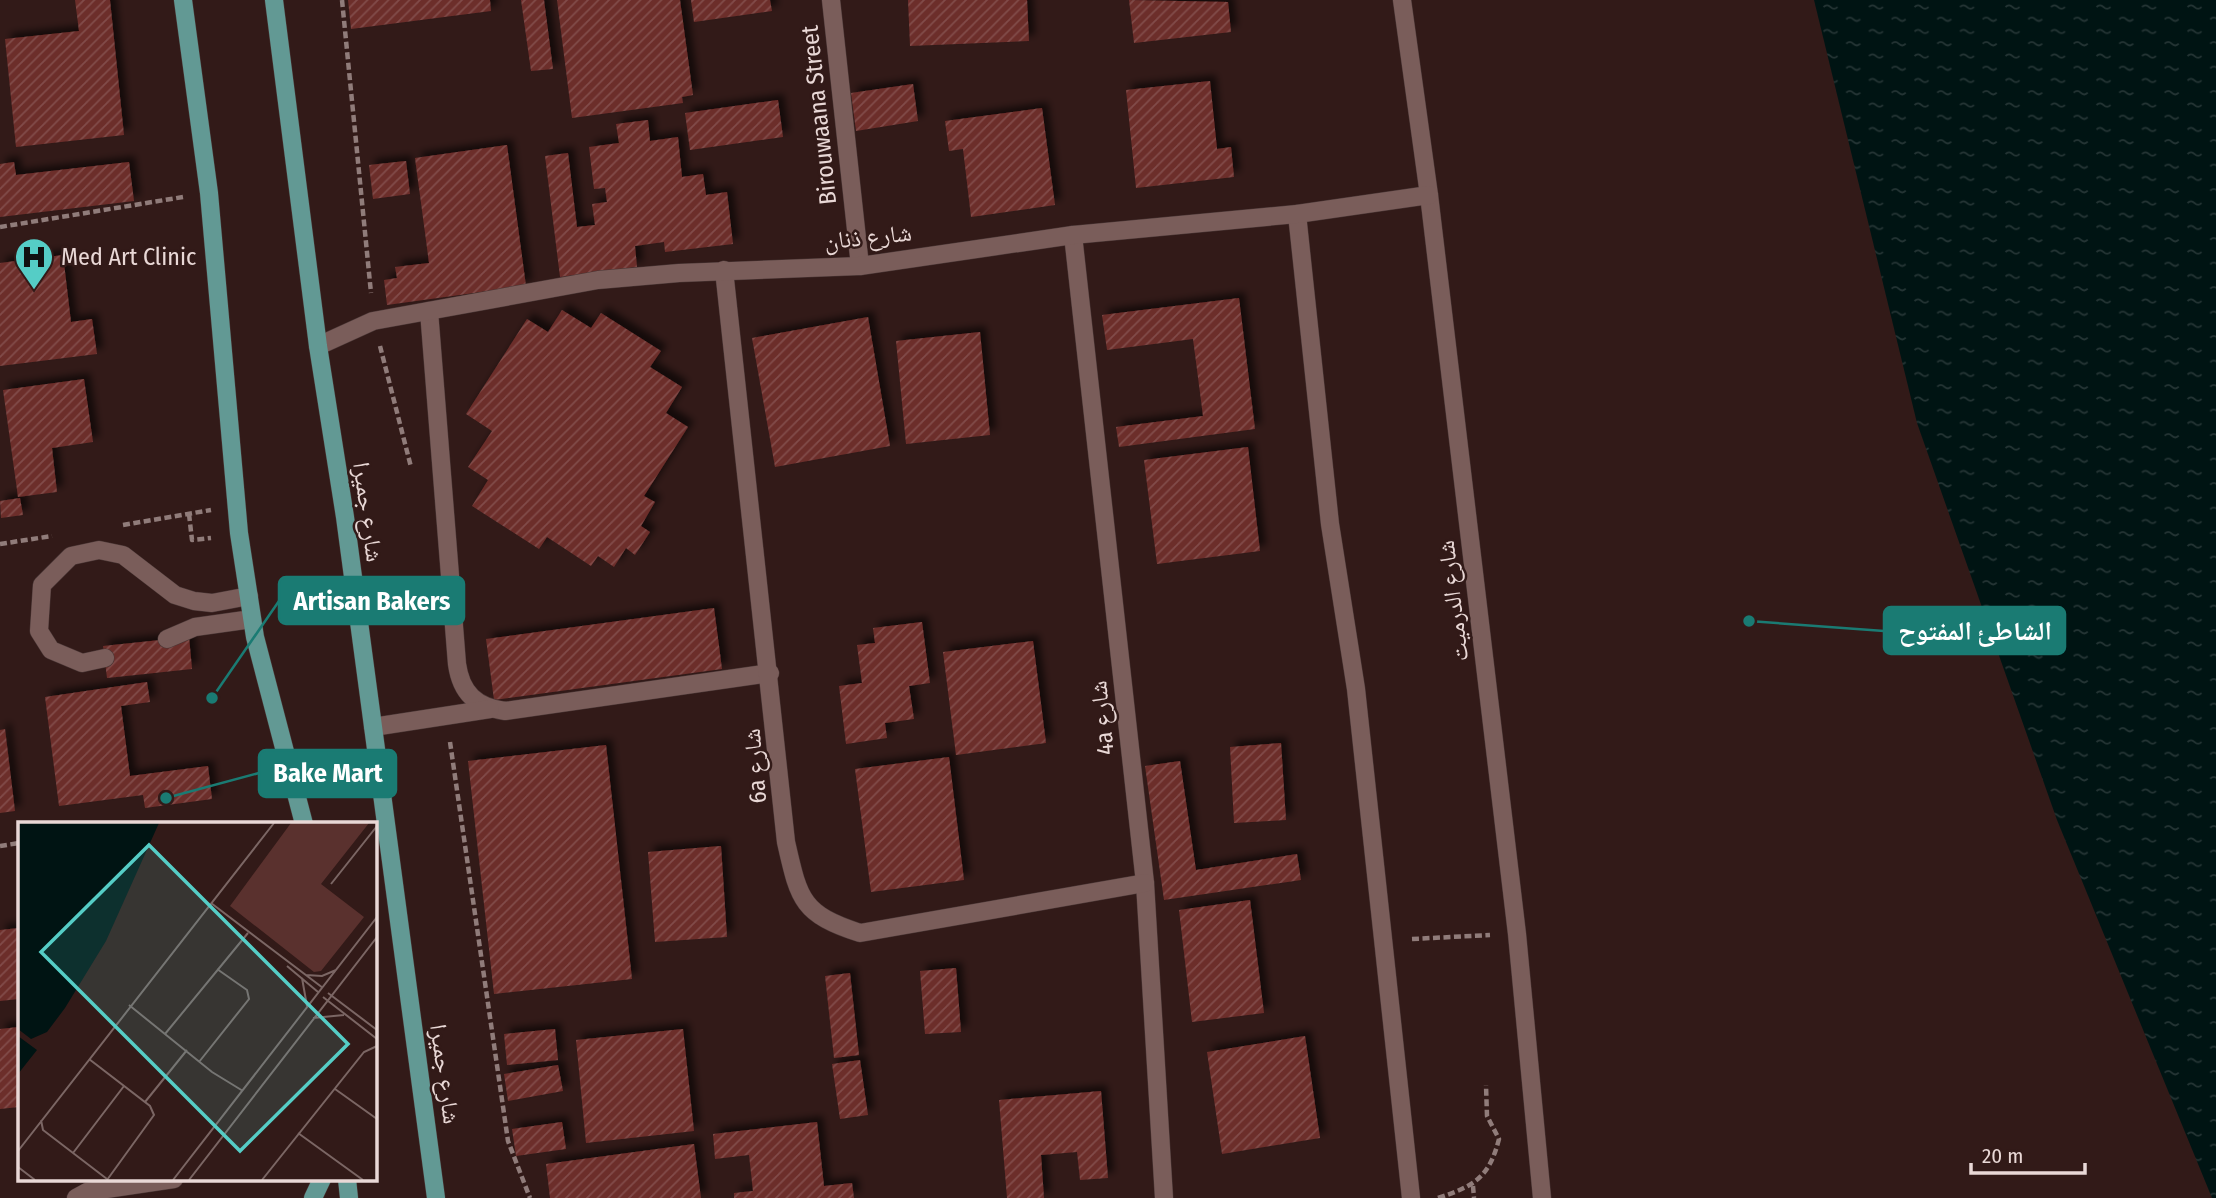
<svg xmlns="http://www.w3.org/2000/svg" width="2216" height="1198" font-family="'Fira Sans Condensed','Noto Naskh Arabic',sans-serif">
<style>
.water{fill:url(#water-ripples)}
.building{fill:url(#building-hatch);filter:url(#shadow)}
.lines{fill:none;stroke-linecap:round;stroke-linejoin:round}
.lane-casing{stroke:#4a3736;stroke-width:19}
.street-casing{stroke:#4a3736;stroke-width:19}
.primary-casing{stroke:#4a3736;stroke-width:19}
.path{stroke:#907c7a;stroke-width:4.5;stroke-dasharray:7 3.5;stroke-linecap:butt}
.lane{stroke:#7a5d5a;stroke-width:18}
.street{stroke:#7a5d5a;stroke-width:18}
.primary{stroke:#629994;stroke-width:18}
.labels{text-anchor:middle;stroke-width:5;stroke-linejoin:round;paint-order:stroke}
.street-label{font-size:24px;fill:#e9d8d6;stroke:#321a18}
.poi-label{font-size:24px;fill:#e9d8d6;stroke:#321a18;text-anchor:start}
.inset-road{fill:none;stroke:#7b6664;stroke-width:2}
.view{fill:#55cdc6;fill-opacity:0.15;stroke:#55cdc6;stroke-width:3.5}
.inset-edge{fill:none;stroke:#e9d8d6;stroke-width:3.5}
.leader{fill:none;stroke:#1a7b73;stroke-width:2.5}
.callout-dot{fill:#1a7b73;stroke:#321a18;stroke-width:2.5}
.callout{fill:#1a7b73;stroke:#1a7b73;stroke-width:2.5}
.callout-label{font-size:26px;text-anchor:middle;font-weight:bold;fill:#fff}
</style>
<defs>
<pattern id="water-ripples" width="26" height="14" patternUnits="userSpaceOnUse" patternTransform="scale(1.75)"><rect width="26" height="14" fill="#001413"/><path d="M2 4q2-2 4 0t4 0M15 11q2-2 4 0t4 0" fill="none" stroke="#253535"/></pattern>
<pattern id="building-hatch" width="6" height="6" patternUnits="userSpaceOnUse" patternTransform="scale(1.75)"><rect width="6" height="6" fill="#6c2e2b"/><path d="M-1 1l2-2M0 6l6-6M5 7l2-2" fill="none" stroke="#814c49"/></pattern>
<filter id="shadow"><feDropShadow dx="6" dy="-6" stdDeviation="3.5" flood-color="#0009"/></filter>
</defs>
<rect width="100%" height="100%" fill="#321a18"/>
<!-- water -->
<polygon class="water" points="1814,0 2216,0 2216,1198 2212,1198 2057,820 1917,423"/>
<!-- building -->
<g class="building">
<polygon points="75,0 110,0 124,135 16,147 5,39 79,31"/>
<polygon points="348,0 490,0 491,11 351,29"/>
<polygon points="521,0 544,0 553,69 531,71"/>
<polygon points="557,0 680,0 693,95 682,97 683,103 572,118"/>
<polygon points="691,0 770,0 772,11 694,22"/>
<polygon points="908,0 1027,0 1029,41 910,46"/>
<polygon points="1129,0 1228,2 1231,32 1134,43"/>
<polygon points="1210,81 1217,149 1231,147 1234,177 1136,188 1126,90"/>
<polygon points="913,84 918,121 856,131 851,93"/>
<polygon points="778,100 783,137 690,150 685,113"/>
<polygon points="1042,108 1055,205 971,217 963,149 949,151 945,121"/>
<polygon points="648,120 650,141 678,137 682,177 703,174 706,195 727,192 733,244 665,252 664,242 635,246 637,267 560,277 545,156 568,153 577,227 595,225 592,204 607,202 605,188 594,189 589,147 619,143 616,124"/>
<polygon points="507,145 526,286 387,305 384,280 397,278 395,267 429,263 415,158"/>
<polygon points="406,161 410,194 373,199 369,165"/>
<polygon points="14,162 16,175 129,162 134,201 0,217 0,164"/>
<polygon points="63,255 71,322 92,319 97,354 0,366 0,263"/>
<polygon points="1239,298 1255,429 1119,447 1116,427 1203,416 1193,339 1107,350 1102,315"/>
<polygon points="562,310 591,328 601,313 661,351 650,367 682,387 666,413 688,427 644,496 655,502 641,526 650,532 635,555 626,548 614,567 598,556 591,566 547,537 539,549 472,506 488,480 468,467 492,431 466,414 527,319 548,332"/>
<polygon points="868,317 890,446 775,467 752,338"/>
<polygon points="980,332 990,435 906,444 896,341"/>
<polygon points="84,379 93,442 52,448 57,492 18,497 3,390"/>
<polygon points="1248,447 1260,551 1157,564 1144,460"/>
<polygon points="20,498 23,515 1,518 0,501"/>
<polygon points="714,608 722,669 494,700 486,639"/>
<polygon points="922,622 930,683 909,686 914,719 885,723 887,738 846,744 839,686 862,683 857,645 875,643 873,628"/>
<polygon points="189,637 192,669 107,678 103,646"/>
<polygon points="1033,641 1046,743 956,755 943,652"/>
<polygon points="147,682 150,702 121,706 130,776 208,766 212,799 145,808 143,795 59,806 45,697"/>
<polygon points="5,729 15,811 0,813 0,730"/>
<polygon points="1281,743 1286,820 1234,823 1230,747"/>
<polygon points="606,745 632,979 494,994 468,761"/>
<polygon points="949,757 964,880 871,892 855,769"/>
<polygon points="1180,761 1196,870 1297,854 1301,880 1164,900 1145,766"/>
<polygon points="721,846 727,937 655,942 648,852"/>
<polygon points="1250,900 1264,1013 1192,1022 1179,910"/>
<polygon points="19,928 19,999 0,1001 0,930"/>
<polygon points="956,968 961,1032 925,1034 920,971"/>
<polygon points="850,973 859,1055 834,1058 825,976"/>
<polygon points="19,1027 19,1107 0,1109 0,1029"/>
<polygon points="555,1029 558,1060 507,1065 504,1034"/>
<polygon points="683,1029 694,1131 586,1143 576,1040"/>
<polygon points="1305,1036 1320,1138 1222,1154 1207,1052"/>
<polygon points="860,1060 868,1115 840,1119 832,1064"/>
<polygon points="558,1065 563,1091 508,1101 504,1074"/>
<polygon points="1101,1091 1108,1178 1080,1180 1077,1152 1041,1155 1044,1198 1007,1198 999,1100"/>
<polygon points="562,1122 566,1149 516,1156 512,1129"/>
<polygon points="817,1122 824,1186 852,1183 854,1198 734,1198 734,1193 753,1191 749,1155 715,1159 713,1134"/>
<polygon points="694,1144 701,1198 550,1198 546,1164"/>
</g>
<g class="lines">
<defs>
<g id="lane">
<polyline points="1297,214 1330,524 1356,689 1411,1198"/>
<path d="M429 311 457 664C461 693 476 707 505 711L770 673"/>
<polyline points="167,639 195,627 252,619"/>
<polyline points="105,658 82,663 51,650 39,631 42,585 71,556 99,550 123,555 175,595 194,601 212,603 249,596"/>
<polyline points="373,727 490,709"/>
<polyline points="76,1198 87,1192 174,1179"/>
</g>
<g id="street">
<polyline points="831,0 860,266"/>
<polyline points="1402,0 1429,195 1517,934 1542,1198"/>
<polyline points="1073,235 1145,883 1164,1198"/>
<path d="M724 270 786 842C799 899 801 914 860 933L1145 883"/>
<polyline points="318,346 373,321 598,280 679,273 860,266 1073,235 1297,214 1429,195"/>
</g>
<g id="primary">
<polyline points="183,0 209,193 239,533 255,637 304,824"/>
<polyline points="274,0 318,346 345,517 436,1198"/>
<polyline points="347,1179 349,1198"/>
<polyline points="313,1198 322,1179"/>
</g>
</defs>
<!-- lane casing -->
<use href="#lane" class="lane-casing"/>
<!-- street casing -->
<use href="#street" class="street-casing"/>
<!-- primary casing -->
<use href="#primary" class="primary-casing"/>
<!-- path -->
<g class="path">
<polyline points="342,0 371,293"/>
<polyline points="0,227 183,197"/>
<polyline points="380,346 411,467"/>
<polyline points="189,514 192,540 211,538"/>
<polyline points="123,525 211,510"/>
<polyline points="0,544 52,536"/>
<polyline points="450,742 508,1141 530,1198"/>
<polyline points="0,846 19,843"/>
<polyline points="1412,939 1490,935"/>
<polyline points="1473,1186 1474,1198"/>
<path d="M1438 1198C1474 1186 1489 1178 1499 1139L1487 1116 1486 1085"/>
</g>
<!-- lane -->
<use href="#lane" class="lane"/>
<!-- street -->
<use href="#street" class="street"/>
<!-- primary -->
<use href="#primary" class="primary"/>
</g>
<!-- icons -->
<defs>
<symbol id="hospital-pin" viewBox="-11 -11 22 30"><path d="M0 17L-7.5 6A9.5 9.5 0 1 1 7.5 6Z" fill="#55cdc6" stroke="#321a18"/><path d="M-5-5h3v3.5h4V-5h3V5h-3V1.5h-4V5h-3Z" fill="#111"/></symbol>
</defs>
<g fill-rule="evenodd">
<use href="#hospital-pin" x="12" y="235" width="44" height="60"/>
</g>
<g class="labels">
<!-- street labels -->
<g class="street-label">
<text transform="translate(819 115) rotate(-96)" y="8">Birouwaana Street</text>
<text transform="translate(868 237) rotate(-6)" y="8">شارع ذنان</text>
<text transform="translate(368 512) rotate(82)" y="8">شارع جميرا</text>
<text transform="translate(1453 601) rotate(-97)" y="8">شارع الدرميت</text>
<text transform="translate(1102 718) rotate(-96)" y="8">4a شارع</text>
<text transform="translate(755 766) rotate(-95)" y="8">6a شارع</text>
<text transform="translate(445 1074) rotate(82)" y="8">شارع جميرا</text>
</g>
<!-- poi labels -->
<g class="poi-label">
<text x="61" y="265">Med Art Clinic</text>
</g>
</g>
<!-- overview -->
<g transform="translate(18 822)">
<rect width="359" height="359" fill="#321a18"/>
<path d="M273 1H351L303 62 346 95 303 149 296 150 212 84Z" fill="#5a312e"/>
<path d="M0 1H141L88 119 47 186 29 210 13 217 0 207ZM0 214 19 228 0 252Z" fill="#001413"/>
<path class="inset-road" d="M313 62 359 4M193 81 305 166M269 144 300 170M288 153 304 154 318 148M284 156 289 184M310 171 359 208M305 175 359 217M111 183 194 250 225 269M295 196 326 193M147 212 230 111M71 237 132 284 136 293 89 358M181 240 231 177 229 168 199 147M317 267 359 297M127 280 169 228M23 298 25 308 89 357M280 311 345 358M0 329 256 1M55 331 106 264M0 345 17 358M155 358 359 95M171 358 359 115M244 358 346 230 359 224"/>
<path class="view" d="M131 23 330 222 222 329 23 130Z"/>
<rect width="359" height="359" class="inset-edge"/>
</g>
<!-- callouts -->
<path class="leader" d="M212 698L279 601M1749 621L1884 631M166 798L259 773"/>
<g class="callout-dot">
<circle cx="212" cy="698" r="7"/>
<circle cx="1749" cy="621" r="7"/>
<circle cx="166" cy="798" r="7"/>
</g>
<g class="callout">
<rect x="279" y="577" width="185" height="47" rx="7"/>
<rect x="1884" y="607" width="181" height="47" rx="7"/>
<rect x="259" y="750" width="137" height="47" rx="7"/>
</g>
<g class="callout-label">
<text x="372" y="610">Artisan Bakers</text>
<text x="1975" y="640">الشاطئ المفتوح</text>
<text x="328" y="782">Bake Mart</text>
</g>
<!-- scale -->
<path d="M1971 1163v10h114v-10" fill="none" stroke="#e9d8d6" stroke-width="3.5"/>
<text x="1982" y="1163" font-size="21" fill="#e9d8d6" stroke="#321a18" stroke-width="5" paint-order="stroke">20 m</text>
</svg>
